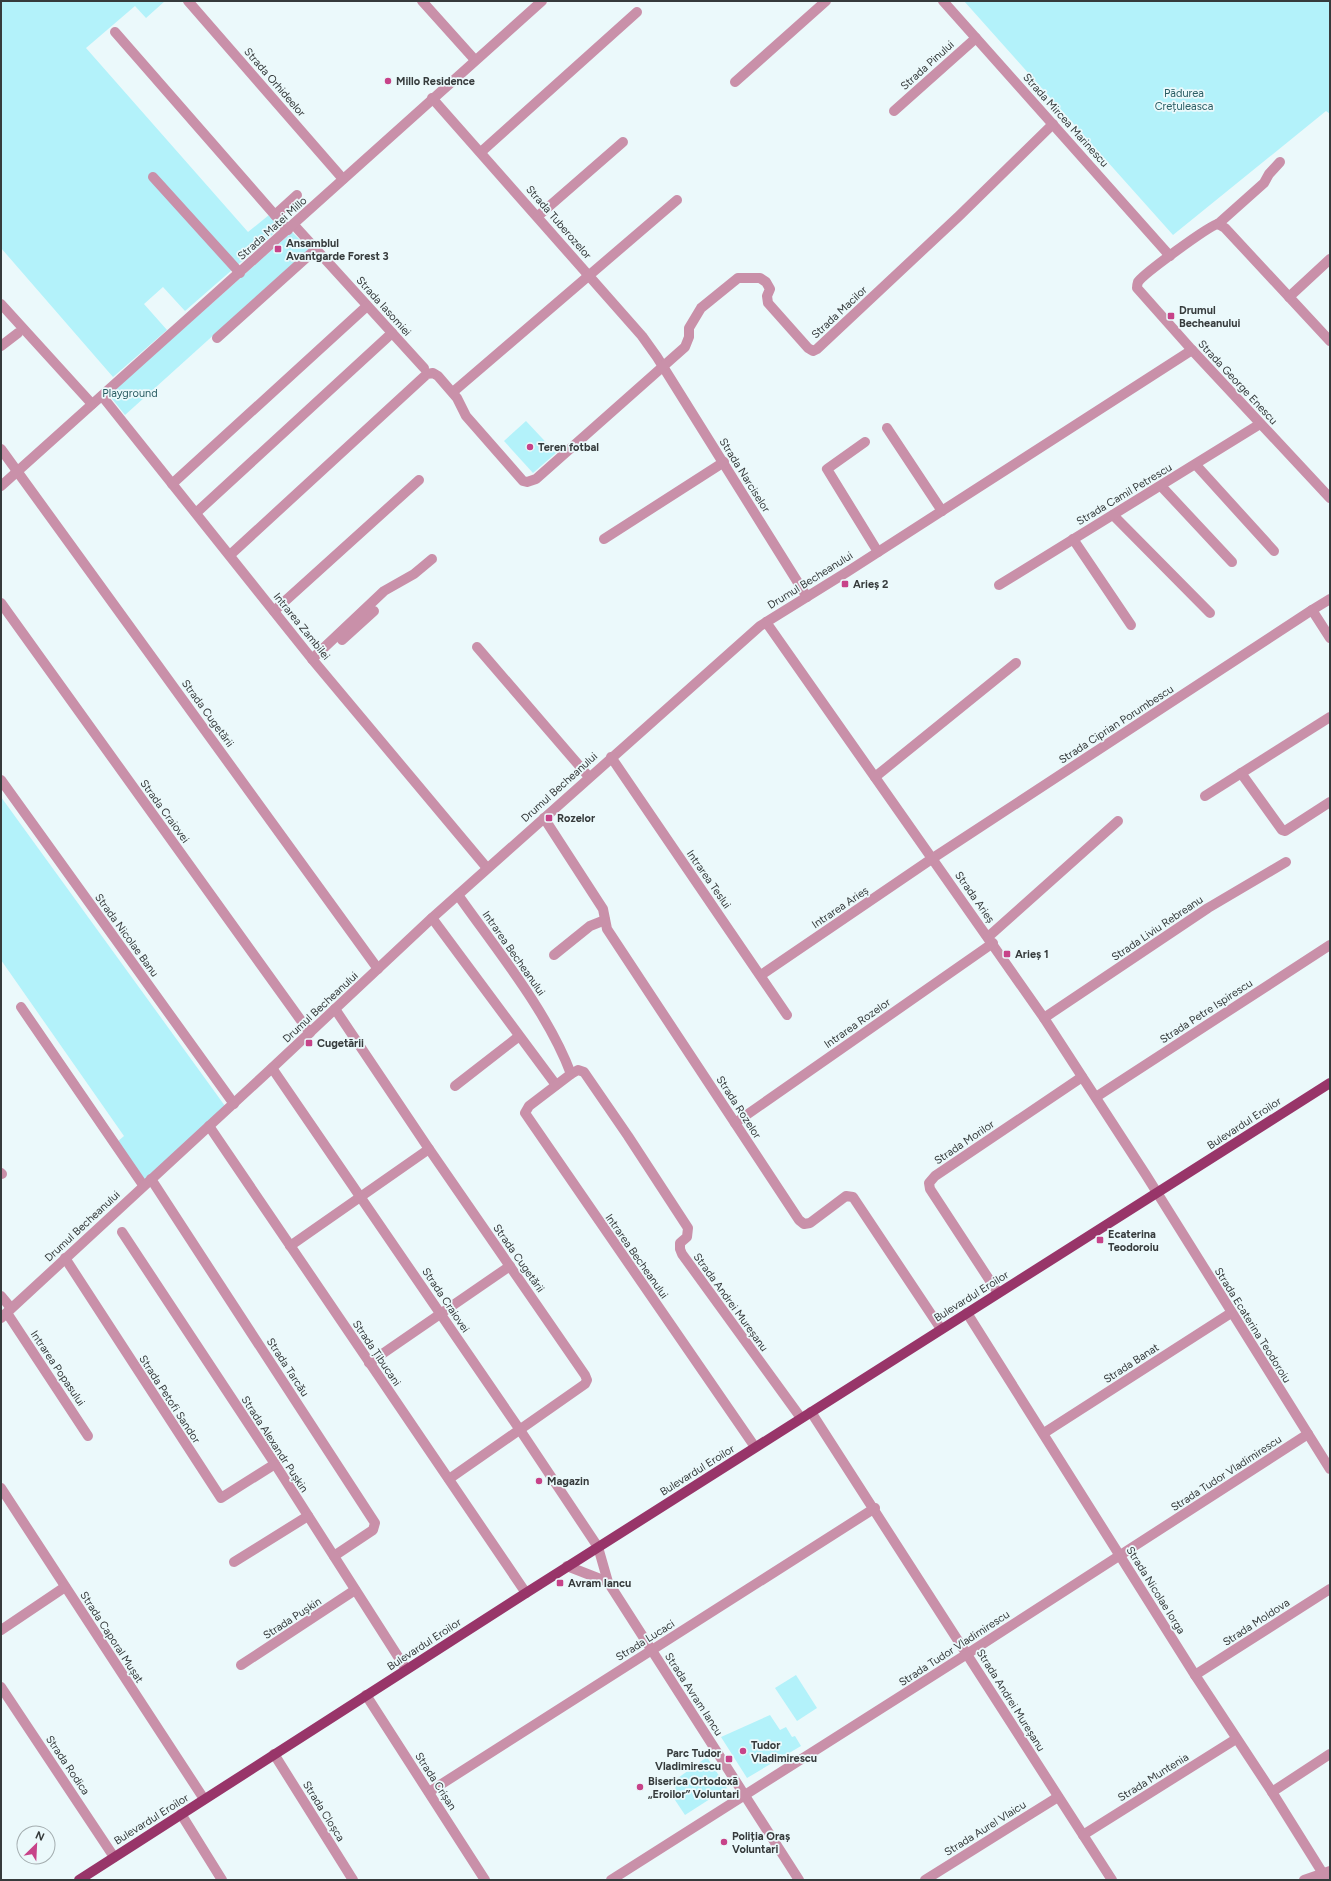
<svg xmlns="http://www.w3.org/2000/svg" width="1331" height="1881" font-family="Figtree,sans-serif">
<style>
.green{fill:#b3f2fa}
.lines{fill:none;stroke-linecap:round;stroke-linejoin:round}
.minor{stroke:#c990a9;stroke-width:10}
.major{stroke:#983569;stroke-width:10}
.poi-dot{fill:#c74389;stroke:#ebf9fb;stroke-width:1.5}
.labels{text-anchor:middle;stroke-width:3.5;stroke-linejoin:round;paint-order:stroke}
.street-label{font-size:11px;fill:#363b3c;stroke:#ebf9fb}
.poi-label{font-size:11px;font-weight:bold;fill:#363b3c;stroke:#ebf9fb;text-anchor:start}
.park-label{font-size:11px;fill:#2b5e64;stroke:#ebf9fb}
</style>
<rect width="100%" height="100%" fill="#ebf9fb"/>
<!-- green -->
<g class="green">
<polygon points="1,1 165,1 146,18 135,6 86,48 248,232 269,215 280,228 185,311 163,287 144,304 167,330 113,377 1,248"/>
<polygon points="964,1 1330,1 1330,114 1326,111 1173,235"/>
<polygon points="292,232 309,249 125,415 109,395"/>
<polygon points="526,421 556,453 533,473 504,441"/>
<polygon points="1,797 225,1106 143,1184 116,1143 124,1136 1,960"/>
<polygon points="796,1675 817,1708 797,1721 775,1688"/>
<polygon points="770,1715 780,1730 786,1727 792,1737 795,1736 801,1746 747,1778 721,1737"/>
<polygon points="707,1757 727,1788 685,1815 673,1797 678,1778"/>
</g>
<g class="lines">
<!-- minor -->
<g class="minor">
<polyline points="188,1 343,179"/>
<polyline points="422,1 475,60"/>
<polyline points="943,1 1170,256"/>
<polyline points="115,32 288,230"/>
<polyline points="735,82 826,1"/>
<polyline points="432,98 642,336 657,357 807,597"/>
<polyline points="894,111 976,38"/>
<polyline points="481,152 637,12"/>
<polyline points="153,177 240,273"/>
<polyline points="275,215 297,195"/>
<polyline points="538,216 623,142"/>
<path d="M1218 224C1210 225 1143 274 1138 282 1137 285 1137 286 1137 288L1192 350 1330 498"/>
<polyline points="1218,224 1225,228 1330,341"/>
<polyline points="1218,224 1264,183 1269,174 1280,162"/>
<polyline points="294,225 424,368"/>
<polyline points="1289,297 1330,259"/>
<polyline points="1,304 92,404"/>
<polyline points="217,338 316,249"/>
<polyline points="1,346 18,333"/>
<polyline points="453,392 677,200"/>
<polyline points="102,396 312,659 487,868"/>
<polyline points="887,428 942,511"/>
<polyline points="865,442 827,469 878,552"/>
<polyline points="1,449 378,969"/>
<polyline points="1196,465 1274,551"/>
<polyline points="172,484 367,306"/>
<polyline points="1,486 542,1"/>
<polyline points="1161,486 1232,562"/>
<polyline points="196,513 392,333"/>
<polyline points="1113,515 1210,613"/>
<polyline points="604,539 724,462"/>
<polyline points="1073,539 1131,625"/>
<polyline points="230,555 427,374 433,373 438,376 457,398 466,416 523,481 527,482 536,479 685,347 689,337 689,328 701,308 738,278 760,278 766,282 770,289 767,296 768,303 808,348 813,351 817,349 959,216 1053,124"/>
<polyline points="999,585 1260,424"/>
<polyline points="1330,599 1312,610 1330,638"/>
<polyline points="1,603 310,1033"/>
<polyline points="274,611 419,480"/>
<polyline points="766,622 1044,1018 1146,1175 1330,1469"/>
<polyline points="342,640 374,611"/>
<polyline points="477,647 589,777"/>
<polyline points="312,659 384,591 414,574 432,559"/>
<polyline points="611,757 787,1015"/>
<polyline points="1241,773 1282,830 1285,831 1330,802"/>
<polyline points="875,777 1016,663"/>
<polyline points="1,780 234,1104"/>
<polyline points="1205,796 1330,717"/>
<polyline points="544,818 603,909 607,929 799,1220 804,1224 810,1223 846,1196 853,1197 941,1329"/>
<path d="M458 895C496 949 548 1012 571 1074"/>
<polyline points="432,918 556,1085"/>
<polyline points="988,937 1118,821"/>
<polyline points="554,955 590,926 605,920"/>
<polyline points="761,975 933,858 1312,610"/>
<polyline points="21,1007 143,1185"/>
<polyline points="335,1009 429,1149 585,1375 587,1380 585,1384 449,1479"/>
<polyline points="1044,1018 1208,908 1286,862"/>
<polyline points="272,1068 520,1430 598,1547 608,1582 799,1880"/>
<polyline points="455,1086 518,1037"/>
<polyline points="1096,1097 1330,945"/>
<polyline points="735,1123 993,943"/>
<polyline points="209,1126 526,1593"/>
<polyline points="1,1173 2,1174"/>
<polyline points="151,1179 375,1523 373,1530 334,1556"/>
<polyline points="122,1232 275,1464 406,1669"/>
<polyline points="290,1246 429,1149"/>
<polyline points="65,1258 221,1498 275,1464"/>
<polyline points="998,1293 930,1189 929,1183 935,1176 1082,1077"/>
<polyline points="1,1296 11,1308"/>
<polyline points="7,1313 88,1436"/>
<polyline points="967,1313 1195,1675 1272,1792 1327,1880"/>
<polyline points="1,1318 272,1068 432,918 760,626 847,572 1192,350"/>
<polyline points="369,1363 510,1266"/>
<polyline points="811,1412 1112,1880"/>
<polyline points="1044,1433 1231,1313"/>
<polyline points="755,1447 525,1113 529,1106 571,1074 578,1070 584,1072 628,1136 688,1228 687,1237 680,1243 680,1249 682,1254 801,1418"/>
<polyline points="1,1488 204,1799"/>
<polyline points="234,1562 308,1516"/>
<polyline points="567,1566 608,1582"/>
<polyline points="1,1630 65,1587"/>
<polyline points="241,1665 355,1590"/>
<polyline points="1195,1675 1330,1589"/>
<polyline points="1,1687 114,1857"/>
<polyline points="366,1695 485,1880"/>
<polyline points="274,1754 353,1880"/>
<polyline points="429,1792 875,1508"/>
<polyline points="1272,1792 1330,1754"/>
<polyline points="181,1814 222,1880"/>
<polyline points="1083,1835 1236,1739"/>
<polyline points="611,1880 967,1654 1308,1434"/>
<polyline points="925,1880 1058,1797"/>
<polyline points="1304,1880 1330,1871"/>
</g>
<!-- major -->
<polyline class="major" points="79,1880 526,1593 1330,1083"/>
</g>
<!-- markers -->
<g class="poi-dot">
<circle cx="388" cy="81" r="4"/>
<rect x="274" y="245" width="8" height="8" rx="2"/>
<rect x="1167" y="312" width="8" height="8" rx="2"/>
<circle cx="530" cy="447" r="4"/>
<rect x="841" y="580" width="8" height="8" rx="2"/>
<rect x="545" y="814" width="8" height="8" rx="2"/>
<rect x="1003" y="950" width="8" height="8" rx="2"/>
<rect x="305" y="1039" width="8" height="8" rx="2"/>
<rect x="1096" y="1236" width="8" height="8" rx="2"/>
<circle cx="539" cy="1481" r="4"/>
<rect x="556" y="1579" width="8" height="8" rx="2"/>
<circle cx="743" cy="1751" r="4"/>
<rect x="725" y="1755" width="8" height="8" rx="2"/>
<circle cx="640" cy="1787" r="4"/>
<circle cx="724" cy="1842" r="4"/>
</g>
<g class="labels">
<!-- street labels -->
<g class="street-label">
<text transform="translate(927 65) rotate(-42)" y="4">Strada Pinului</text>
<text transform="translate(275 82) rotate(49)" y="4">Strada Orhideelor</text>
<text transform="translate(1066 120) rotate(48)" y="4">Strada Mircea Marinescu</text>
<text transform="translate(559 222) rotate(49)" y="4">Strada Tuberozelor</text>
<text transform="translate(272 228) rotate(-42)" y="4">Strada Matei Millo</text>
<text transform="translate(384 306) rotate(48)" y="4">Strada Iasomiei</text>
<text transform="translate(839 312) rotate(-43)" y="4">Strada Macilor</text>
<text transform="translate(1238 382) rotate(47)" y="4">Strada George Enescu</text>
<text transform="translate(745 475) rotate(58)" y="4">Strada Narciselor</text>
<text transform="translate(1124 494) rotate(-31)" y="4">Strada Camil Petrescu</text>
<text transform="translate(810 580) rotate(-32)" y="4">Drumul Becheanului</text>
<text transform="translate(302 626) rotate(51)" y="4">Intrarea Zambilei</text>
<text transform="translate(208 713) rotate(54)" y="4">Strada Cugetării</text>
<text transform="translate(1116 724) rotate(-33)" y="4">Strada Ciprian Porumbescu</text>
<text transform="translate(559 787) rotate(-42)" y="4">Drumul Becheanului</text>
<text transform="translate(165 811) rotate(54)" y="4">Strada Craiovei</text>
<text transform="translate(709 879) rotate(55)" y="4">Intrarea Teslui</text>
<text transform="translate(975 897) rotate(55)" y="4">Strada Arieș</text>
<text transform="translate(840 907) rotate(-34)" y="4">Intrarea Arieș</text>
<text transform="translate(1157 928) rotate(-34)" y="4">Strada Liviu Rebreanu</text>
<text transform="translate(127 935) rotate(54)" y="4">Strada Nicolae Banu</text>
<text transform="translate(514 953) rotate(55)" y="4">Intrarea Becheanului</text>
<text transform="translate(320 1007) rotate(-43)" y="4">Drumul Becheanului</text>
<text transform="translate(1206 1011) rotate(-33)" y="4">Strada Petre Ispirescu</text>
<text transform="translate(857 1023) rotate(-35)" y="4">Intrarea Rozelor</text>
<text transform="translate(739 1107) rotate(57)" y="4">Strada Rozelor</text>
<text transform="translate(1244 1123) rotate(-33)" y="4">Bulevardul Eroilor</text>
<text transform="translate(964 1142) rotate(-34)" y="4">Strada Morilor</text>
<text transform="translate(82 1226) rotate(-43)" y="4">Drumul Becheanului</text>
<text transform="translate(637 1256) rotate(55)" y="4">Intrarea Becheanului</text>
<text transform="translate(519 1258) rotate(55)" y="4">Strada Cugetării</text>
<text transform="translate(971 1296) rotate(-32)" y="4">Bulevardul Eroilor</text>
<text transform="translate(446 1300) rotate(56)" y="4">Strada Craiovei</text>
<text transform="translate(731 1302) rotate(54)" y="4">Strada Andrei Mureșanu</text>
<text transform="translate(1253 1325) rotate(58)" y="4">Strada Ecaterina Teodoroiu</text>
<text transform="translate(377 1353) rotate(56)" y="4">Strada Țibucani</text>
<text transform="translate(1131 1363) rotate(-33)" y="4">Strada Banat</text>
<text transform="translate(288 1367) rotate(57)" y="4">Strada Tarcău</text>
<text transform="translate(58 1368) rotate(56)" y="4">Intrarea Popasului</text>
<text transform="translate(170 1399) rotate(57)" y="4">Strada Petofi Sandor</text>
<text transform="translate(275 1444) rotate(57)" y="4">Strada Alexandr Pușkin</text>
<text transform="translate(697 1470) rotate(-32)" y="4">Bulevardul Eroilor</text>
<text transform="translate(1226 1473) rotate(-33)" y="4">Strada Tudor Vladimirescu</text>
<text transform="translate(1156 1590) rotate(58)" y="4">Strada Nicolae Iorga</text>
<text transform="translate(292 1618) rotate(-33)" y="4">Strada Pușkin</text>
<text transform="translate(1256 1622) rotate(-33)" y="4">Strada Moldova</text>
<text transform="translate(112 1637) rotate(57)" y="4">Strada Caporal Mușat</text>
<text transform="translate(645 1640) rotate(-32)" y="4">Strada Lucaci</text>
<text transform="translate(424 1644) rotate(-33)" y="4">Bulevardul Eroilor</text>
<text transform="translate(954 1648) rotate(-33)" y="4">Strada Tudor Vladimirescu</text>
<text transform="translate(694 1694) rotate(57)" y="4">Strada Avram Iancu</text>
<text transform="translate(1011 1700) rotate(58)" y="4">Strada Andrei Mureșanu</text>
<text transform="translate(68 1765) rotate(56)" y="4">Strada Rodica</text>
<text transform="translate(1153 1777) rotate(-32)" y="4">Strada Muntenia</text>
<text transform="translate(436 1781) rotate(57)" y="4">Strada Crișan</text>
<text transform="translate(324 1811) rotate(58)" y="4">Strada Cloșca</text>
<text transform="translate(151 1819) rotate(-32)" y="4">Bulevardul Eroilor</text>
<text transform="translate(985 1828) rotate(-32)" y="4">Strada Aurel Vlaicu</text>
</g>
<!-- poi labels -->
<g class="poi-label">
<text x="396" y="85">Millo Residence</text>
<text x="286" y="247">Ansamblul<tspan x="286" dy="13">Avantgarde Forest 3</tspan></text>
<text x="1179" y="314">Drumul<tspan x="1179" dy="13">Becheanului</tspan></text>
<text x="538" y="451">Teren fotbal</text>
<text x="853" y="588">Arieș 2</text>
<text x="557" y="822">Rozelor</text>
<text x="1015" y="958">Arieș 1</text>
<text x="317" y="1047">Cugetării</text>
<text x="1108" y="1238">Ecaterina<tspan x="1108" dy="13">Teodoroiu</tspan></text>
<text x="547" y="1485">Magazin</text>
<text x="568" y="1587">Avram Iancu</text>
<text x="751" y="1749">Tudor<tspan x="751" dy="13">Vladimirescu</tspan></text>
<text x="721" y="1757" text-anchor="end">Parc Tudor<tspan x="721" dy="13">Vladimirescu</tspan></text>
<text x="648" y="1785">Biserica Ortodoxă<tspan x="648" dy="13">„Eroilor” Voluntari</tspan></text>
<text x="732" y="1840">Poliția Oraș<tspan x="732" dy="13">Voluntari</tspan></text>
</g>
<!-- park labels -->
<g class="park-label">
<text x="1184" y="97">Pădurea<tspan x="1184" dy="13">Crețuleasca</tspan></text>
<text x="130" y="397">Playground</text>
</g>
</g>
<!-- border -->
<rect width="1331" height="1881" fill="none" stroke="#363b3c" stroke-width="4"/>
<!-- north arrow -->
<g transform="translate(36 1845) rotate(24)"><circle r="19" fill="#ebf9fb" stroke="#a3adaf"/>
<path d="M0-3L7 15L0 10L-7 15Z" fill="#c74389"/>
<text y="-6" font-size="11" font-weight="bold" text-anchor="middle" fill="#363b3c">N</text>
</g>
</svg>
